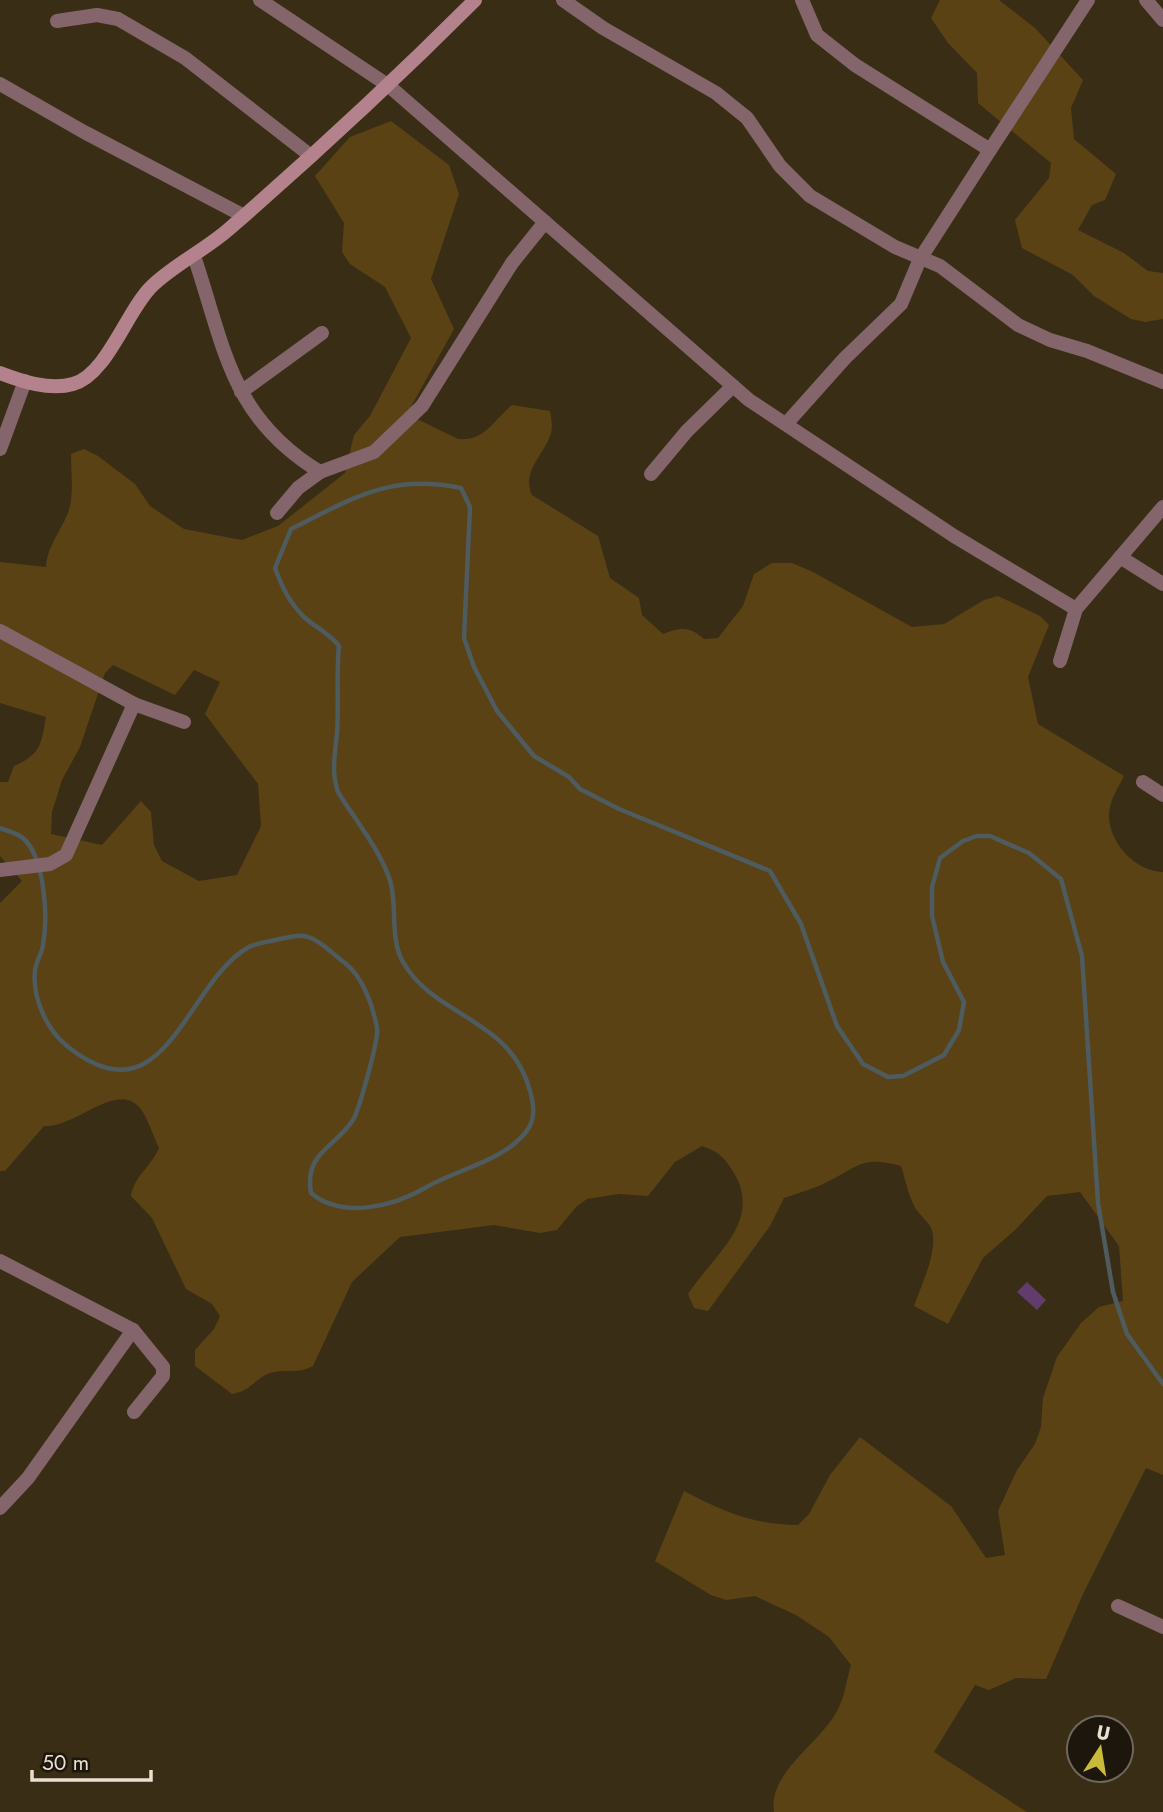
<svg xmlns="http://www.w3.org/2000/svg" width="1163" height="1812" font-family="Jost,sans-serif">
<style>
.green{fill:#5a4215;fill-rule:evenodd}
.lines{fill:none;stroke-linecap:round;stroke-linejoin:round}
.stream{stroke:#4e5b5f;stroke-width:4.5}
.building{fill:#633c6e}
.minor{stroke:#84656b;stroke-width:14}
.secondary{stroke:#b4828d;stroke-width:14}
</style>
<rect width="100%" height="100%" fill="#3a2d15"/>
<!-- green -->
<g class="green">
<polygon points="940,0 999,0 1035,28 1083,80 1071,108 1074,139 1116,174 1105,200 1092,205 1078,230 1124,253 1148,271 1163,273 1163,319 1145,322 1131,319 1094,296 1073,275 1022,248 1015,220 1049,178 1051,163 978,103 977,73 948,43 931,18"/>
<path d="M391 121 449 165 459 194 431 279 454 329 407 414 458 439C486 441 493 420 512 405L550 411C551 418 553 426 551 433 545 454 521 471 532 495L598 536 610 578 639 598 642 615 663 634C680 627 690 626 704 639L718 638 743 606 754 574 772 563H792L813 572 912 627 944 624 984 600 998 596 1040 616 1049 625 1028 677 1038 724 1124 776C1119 786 1112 797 1110 807 1103 836 1133 872 1163 872V1475L1146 1468 1083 1594 1046 1679 1016 1678 989 1690 975 1685 934 1752 1027 1812H774C767 1772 825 1740 839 1707 845 1695 847 1678 851 1665L829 1637 796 1615 755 1596 726 1600 711 1595 655 1561 684 1491C722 1511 754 1525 798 1525L809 1514 830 1475 860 1437 951 1506 986 1558 1005 1555 998 1511 1017 1470 1035 1444 1041 1427 1043 1398 1057 1357 1081 1323 1099 1307 1123 1301 1119 1246 1080 1192 1047 1196 1015 1230 983 1258 948 1324 914 1306C921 1286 935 1258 933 1236 933 1225 925 1221 919 1213 909 1201 906 1181 901 1166 860 1155 859 1167 827 1182 814 1189 798 1193 784 1198L770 1226 708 1311 694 1308 688 1294C713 1255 763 1222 734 1173 725 1158 718 1151 702 1146L675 1162 648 1196 619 1194 587 1199 576 1207 557 1230 540 1233 494 1225 400 1237 352 1282 313 1366C296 1375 286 1368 270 1373 255 1378 252 1391 232 1394L195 1366V1350L214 1329 220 1316 212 1304 186 1289 152 1218 131 1196C134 1176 151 1167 159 1148 153 1136 148 1118 140 1108 116 1080 75 1129 44 1126L5 1171H0V903L22 881 0 856V782H8L14 766C41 754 41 745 46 717L0 703V562L46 567C47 546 62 530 69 510 74 493 71 472 71 454L84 449 98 456 135 484 150 506 184 529 242 540 278 526 345 473 354 435 370 416 411 338 385 287 350 264 342 252 344 223 315 176 350 137ZM113 665 175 695 194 670 220 682 205 714 258 784 261 826 237 875 199 881 162 861 154 845 151 812 141 801 102 845 51 834 52 812 62 780 80 747 105 673Z"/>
</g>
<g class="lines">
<!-- stream -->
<path class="stream" d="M0 828C7 831 18 833 24 839 45 859 48 917 43 945 42 953 36 962 35 970 32 997 46 1029 67 1046 166 1126 185 982 249 947 257 943 267 942 275 940 287 938 299 933 311 938 323 943 334 955 345 963 363 977 373 1006 377 1028 379 1039 359 1110 353 1120 335 1148 304 1152 311 1193 342 1219 392 1207 425 1188 457 1169 502 1162 526 1132 536 1119 534 1105 530 1091 511 1018 434 1017 403 962 390 940 397 909 391 884 382 852 355 820 338 792 331 771 335 755 337 733 339 704 336 676 339 646 329 633 316 628 304 617 289 602 282 587 275 568L291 529C352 499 389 473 461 488L470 507 464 638 474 667 497 711 534 756 569 777 580 789 619 809 770 871 801 924 837 1026 863 1064 888 1077 903 1076 944 1055 959 1030 964 1002 943 962 932 916V887L940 858 963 841 977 836H990L1029 853 1061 879 1082 956 1098 1203 1113 1292 1127 1334 1163 1384"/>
</g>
<!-- building -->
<polygon class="building" points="1027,1282 1046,1300 1037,1310 1017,1292"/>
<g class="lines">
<!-- minor -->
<g class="minor">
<polyline points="260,0 389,86 749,400 954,536 1076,609"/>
<polyline points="563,0 603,28 716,93 747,118 780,166 810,196 895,247 940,266 1018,325 1050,340 1087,351 1163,382"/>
<polyline points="1146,0 1163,20"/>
<polyline points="57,21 97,15 118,19 185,58 311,156"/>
<polyline points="0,84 84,132 244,216"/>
<polyline points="990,150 1088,0"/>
<path d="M194 256C225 348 230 417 320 472"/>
<polyline points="241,392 322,333"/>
<polyline points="786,424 845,358 901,304 920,259 990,150 855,65 817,35 802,0"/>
<polyline points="0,449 25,381"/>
<polyline points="651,474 687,431 733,386"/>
<polyline points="277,513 298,488 320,472 374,452 422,406 512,263 545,222"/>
<polyline points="1120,557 1163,584"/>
<polyline points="0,631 134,704 184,722"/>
<polyline points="1060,661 1076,609 1163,507"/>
<polyline points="1143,782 1163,795"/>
<polyline points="0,870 50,864 66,855 134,704"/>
<polyline points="0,1261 133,1330 163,1367 163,1376 134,1412"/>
<polyline points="0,1508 28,1478 133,1330"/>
<polyline points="1118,1606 1163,1627"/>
</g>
<!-- secondary -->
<path class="secondary" d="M0 373C21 381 50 391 73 384 107 375 127 310 152 286 175 264 205 250 229 229 314 155 396 79 475 0"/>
</g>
<!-- north arrow -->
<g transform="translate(1100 1749) rotate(12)"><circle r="33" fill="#1c160c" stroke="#6e675b" stroke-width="2"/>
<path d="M0-5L12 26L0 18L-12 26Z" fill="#c8bb3b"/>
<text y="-10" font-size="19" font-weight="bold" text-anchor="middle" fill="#e9e0d2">U</text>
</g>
<!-- scale -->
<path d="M32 1770v10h119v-10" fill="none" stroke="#e9e0d2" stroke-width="3.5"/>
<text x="42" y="1770" font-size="21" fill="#e9e0d2" stroke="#1c160c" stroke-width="5" paint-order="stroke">50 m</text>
</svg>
